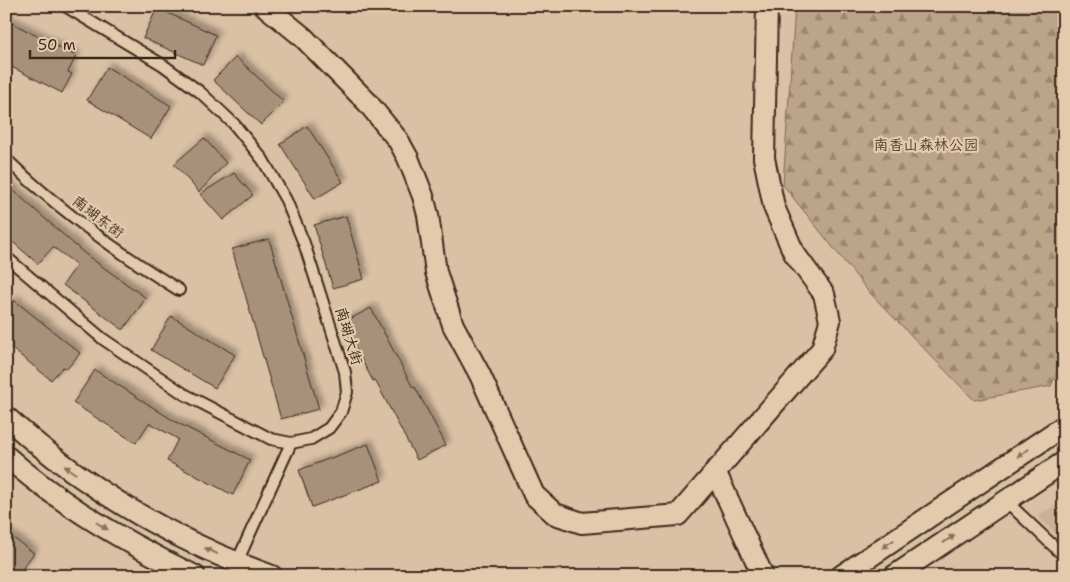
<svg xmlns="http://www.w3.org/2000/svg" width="1070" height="582" font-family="'Shantell Sans','LXGW WenKai TC',sans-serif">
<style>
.built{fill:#cbb297}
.forest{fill:url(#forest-firs);stroke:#7c6754}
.building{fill:#a8917a;stroke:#3b2a1e;filter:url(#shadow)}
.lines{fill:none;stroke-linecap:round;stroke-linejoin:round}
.lane-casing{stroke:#3b2a1e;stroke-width:14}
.street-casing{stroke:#3b2a1e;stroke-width:24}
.lane{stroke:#e4caac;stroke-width:10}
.street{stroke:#e4caac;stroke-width:20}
.oneway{fill:#87725e}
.labels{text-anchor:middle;stroke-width:4.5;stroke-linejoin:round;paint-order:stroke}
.park-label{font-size:15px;fill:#4e3c2e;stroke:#e4caac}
.street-label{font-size:15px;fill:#3b2a1e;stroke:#e4caac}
</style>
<defs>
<pattern id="forest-firs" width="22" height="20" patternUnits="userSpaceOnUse" patternTransform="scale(1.25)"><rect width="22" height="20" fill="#bca48a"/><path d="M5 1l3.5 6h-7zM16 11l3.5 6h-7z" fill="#9a8670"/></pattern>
<filter id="shadow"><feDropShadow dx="4.5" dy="-4.5" stdDeviation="2.5" flood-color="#0004"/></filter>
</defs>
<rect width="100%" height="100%" fill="#dac0a4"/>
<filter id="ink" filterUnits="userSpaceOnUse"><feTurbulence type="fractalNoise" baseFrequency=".02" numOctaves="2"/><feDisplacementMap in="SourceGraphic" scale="10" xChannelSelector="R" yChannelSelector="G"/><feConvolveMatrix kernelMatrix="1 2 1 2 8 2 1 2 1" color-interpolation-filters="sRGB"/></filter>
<g filter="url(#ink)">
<!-- built -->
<polygon class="built" points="1064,500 1064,542 1037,516"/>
<!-- forest -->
<polygon class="forest" points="795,6 1064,6 1064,357 1051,386 974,400 868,291 783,185"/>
<!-- building -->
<g class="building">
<polygon points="157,8 216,35 203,65 143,38"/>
<polygon points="6,20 76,56 68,72 72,74 62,93 6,64"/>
<polygon points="236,57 284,102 261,125 213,80"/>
<polygon points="107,67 171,106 151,139 87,100"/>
<polygon points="307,126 343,182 315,199 280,144"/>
<polygon points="204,138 226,163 199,192 174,164"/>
<polygon points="234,173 253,195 223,220 200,194"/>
<polygon points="6,184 85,254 146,298 123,330 63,285 77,265 53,247 38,264 6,236"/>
<polygon points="346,216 364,279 333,288 314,225"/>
<polygon points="269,239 319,409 281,419 232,249"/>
<polygon points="14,300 80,353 67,369 63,367 51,380 6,344 6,310"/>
<polygon points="371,308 413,388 415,387 446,445 417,460 375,380 373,381 342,323"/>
<polygon points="171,316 235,355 215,388 151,350"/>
<polygon points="95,370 174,421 250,460 233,495 167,461 178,439 149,423 136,443 73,403"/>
<polygon points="368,444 382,481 312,507 299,470"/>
<polygon points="6,533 34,553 17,576 6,576"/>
</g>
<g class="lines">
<defs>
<g id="lane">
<path d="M6 159C59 210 117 252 179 290"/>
<polyline points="6,257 103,339 184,394 271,439 291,443 311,439 329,428 341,412 347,392 345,372 304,243 286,200 263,160 234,124 200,92 163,65 65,6"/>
<polyline points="1006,501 1064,556"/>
<polyline points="237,562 291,443"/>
</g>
<g id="street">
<polyline points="265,6 303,37 367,102 398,140 408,158 423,196 428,215 436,272 453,325 480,375 534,495 555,514 582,523 678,515 822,349 830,321 824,294 794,253 774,207 764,158 767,6"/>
<path d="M6 417C83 487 174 541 272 576"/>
<path d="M6 456C62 506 128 544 195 576"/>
<polyline points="715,471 763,576"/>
<polyline points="841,576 1064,426"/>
<polyline points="894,576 1064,462"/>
</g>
</defs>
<!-- lane casing -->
<use href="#lane" class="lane-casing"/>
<!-- street casing -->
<use href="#street" class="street-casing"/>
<!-- lane -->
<use href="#lane" class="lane"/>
<!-- street -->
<use href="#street" class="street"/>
</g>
<!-- one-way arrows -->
<defs><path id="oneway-solid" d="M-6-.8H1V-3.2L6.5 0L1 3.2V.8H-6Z" transform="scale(1.25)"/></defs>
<g class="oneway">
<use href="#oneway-solid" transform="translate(1023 453) rotate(146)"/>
<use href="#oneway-solid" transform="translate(70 470) rotate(-145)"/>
<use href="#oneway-solid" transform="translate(102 526) rotate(32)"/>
<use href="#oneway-solid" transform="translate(949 539) rotate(-34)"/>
<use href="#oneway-solid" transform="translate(888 544) rotate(146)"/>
<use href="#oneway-solid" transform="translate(211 551) rotate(-155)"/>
</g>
</g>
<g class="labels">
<!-- park labels -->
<g class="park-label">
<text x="926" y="150">南香山森林公园</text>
</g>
<!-- street labels -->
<g class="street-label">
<text transform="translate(98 217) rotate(37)" y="5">南瑚东街</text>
<text transform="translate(349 336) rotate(73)" y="5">南瑚大街</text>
</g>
</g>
<!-- margin -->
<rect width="1070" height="582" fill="none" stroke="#e4caac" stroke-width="25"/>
<rect x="12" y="12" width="1045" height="557" fill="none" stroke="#3b2a1e" stroke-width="2" filter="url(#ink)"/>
<!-- scale -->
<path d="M30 50v8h145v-8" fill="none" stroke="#3b2a1e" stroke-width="2.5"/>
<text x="38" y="50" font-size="15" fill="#3b2a1e" stroke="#e4caac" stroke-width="4" paint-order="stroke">50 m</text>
</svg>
